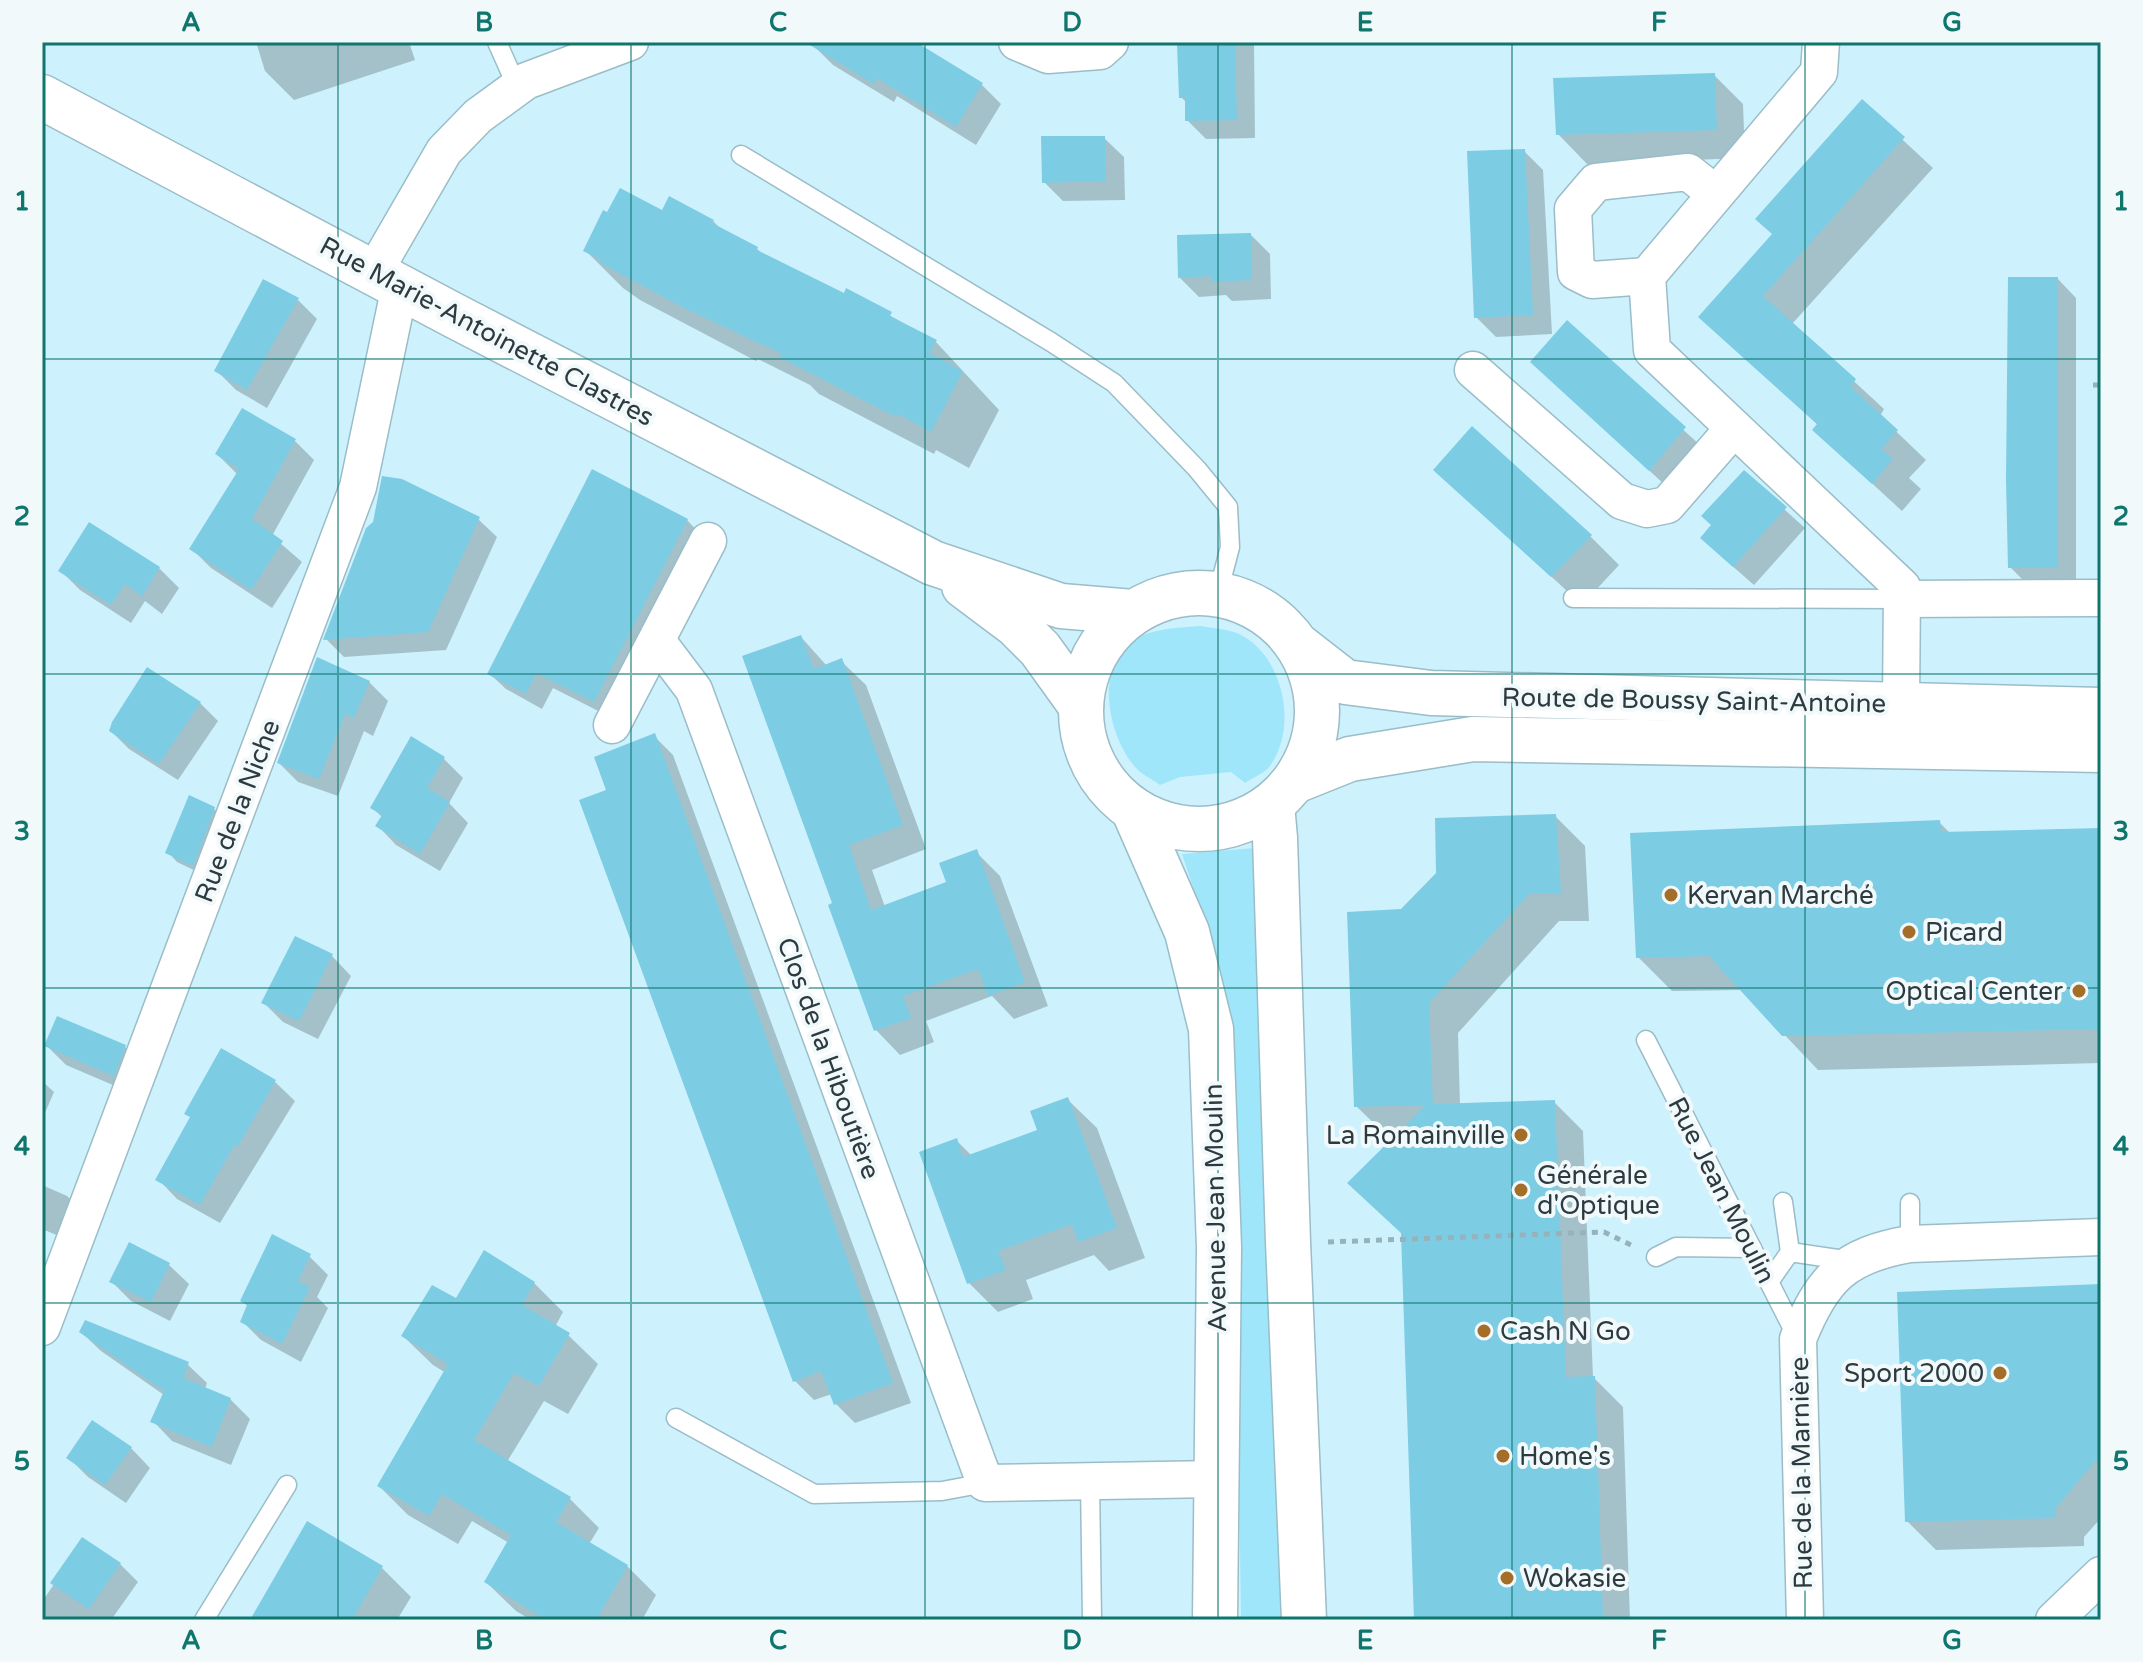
<svg xmlns="http://www.w3.org/2000/svg" width="2143" height="1662" font-family="'Varela Round',sans-serif">
<style>
.green{fill:#a0e6fb}
.shadow{fill:#0003}
.building{fill:#7ccce4}
.lines{fill:none;stroke-linecap:round;stroke-linejoin:round}
.lane-casing{stroke:#9abdc8;stroke-width:21}
.street-casing{stroke:#9abdc8;stroke-width:39}
.secondary-casing{stroke:#9abdc8;stroke-width:47}
.path{stroke:#96b3bc;stroke-width:5;stroke-dasharray:6 6;stroke-linecap:butt}
.lane{stroke:#fff;stroke-width:18}
.street{stroke:#fff;stroke-width:36}
.secondary{stroke:#fff;stroke-width:44}
.grid{fill:none;stroke:#0f766e;stroke-width:2;stroke-opacity:0.55}
.poi-dot{fill:#a46e29;stroke:#f2f9fb;stroke-width:3}
.labels{text-anchor:middle;stroke-width:8;stroke-linejoin:round;paint-order:stroke}
.street-label{font-size:26px;fill:#2d3b40;stroke:#f2f9fb}
.poi-label{font-size:26px;fill:#2d3b40;stroke:#f2f9fb;text-anchor:start}
.neatline{fill:none;stroke:#0f766e;stroke-width:3}
.grid-label{font-size:26px;text-anchor:middle;font-weight:bold;fill:#0f766e}
</style>
<rect width="100%" height="100%" fill="#cdf2fd"/>
<!-- green -->
<g class="green">
<path d="M1201 626C1212 628 1226 629 1237 633 1283 653 1299 726 1270 766 1265 773 1252 778 1245 783L1231 772 1180 777 1160 785C1152 779 1141 774 1135 767 1110 738 1096 677 1125 647 1144 628 1176 628 1201 626Z"/>
<polygon points="1255,848 1285,1620 1241,1620 1234,1136 1205,924 1182,854"/>
</g>
<!-- shadow -->
<g class="shadow">
<polygon points="256,42 409,42 415,60 294,100 265,71"/>
<polygon points="816,42 906,42 982,85 1001,104 976,145 897,96 894,102 833,65 814,46"/>
<polygon points="1179,42 1254,42 1255,138 1206,139 1187,120 1187,103 1181,97"/>
<polygon points="1714,75 1743,104 1745,158 1587,164 1558,134"/>
<polygon points="1862,102 1933,168 1792,324 1884,409 1880,416 1926,460 1909,478 1921,489 1902,511 1814,430 1818,425 1701,317 1774,234"/>
<polygon points="1104,138 1124,157 1125,200 1063,201 1044,182"/>
<polygon points="1524,151 1543,170 1552,334 1496,337 1476,317"/>
<polygon points="663,212 713,221 723,231 757,249 764,255 845,296 847,291 936,342 999,410 969,468 936,450 934,454 819,394 810,385 758,359 756,361 640,300 623,288 585,250"/>
<polygon points="1251,235 1270,254 1271,299 1232,301 1226,295 1199,297 1180,278"/>
<polygon points="2058,279 2076,298 2076,586 2029,586 2010,567"/>
<polygon points="298,300 317,319 267,408 236,390 217,371"/>
<polygon points="1567,323 1714,458 1679,498 1532,362"/>
<polygon points="295,441 314,460 272,536 302,562 272,608 211,568 191,548 238,475 217,454"/>
<polygon points="1436,470 1590,536 1619,565 1582,605"/>
<polygon points="1744,473 1805,528 1754,585 1722,557"/>
<polygon points="478,519 497,537 446,650 344,657 326,639 375,524"/>
<polygon points="687,520 703,537 610,717 553,688 542,709 506,689 489,673"/>
<polygon points="90,525 159,568 179,588 162,614 145,601 131,623 80,590 61,571"/>
<polygon points="801,637 827,666 841,661 866,685 926,849 872,870 885,907 949,883 976,852 1000,876 1048,1006 1014,1019 992,996 926,1021 934,1042 900,1055 876,1030 831,906 834,904"/>
<polygon points="369,682 388,701 373,736 364,731 338,796 298,782 279,763"/>
<polygon points="200,703 218,721 178,780 129,749 111,731"/>
<polygon points="654,736 673,755 911,1403 855,1423 836,1404 832,1394 814,1400 795,1381 608,791"/>
<polygon points="412,739 444,759 463,778 449,803 468,823 440,871 396,845 378,826 383,818 373,808"/>
<polygon points="214,809 223,818 202,874 177,862 168,852"/>
<polygon points="1555,816 1585,846 1589,921 1559,921 1458,1033 1460,1105 1554,1102 1583,1131 1593,1377 1623,1407 1630,1620 1417,1620 1399,1135 1386,1135 1356,1106 1402,911"/>
<polygon points="1939,822 1951,834 2101,830 2101,1063 1818,1070 1742,990 1672,991 1638,957"/>
<polygon points="332,956 351,976 318,1039 283,1022 263,1002"/>
<polygon points="46,1045 125,1047 144,1066 134,1094 66,1065"/>
<polygon points="222,1051 275,1082 295,1101 220,1223 177,1199 158,1179 192,1119"/>
<polygon points="42,1081 54,1092 42,1120"/>
<polygon points="1067,1099 1097,1128 1145,1258 1109,1271 1094,1255 1026,1280 1033,1299 998,1312 969,1283 956,1140 972,1156 1040,1131"/>
<polygon points="42,1185 67,1196 87,1215 76,1243 42,1229"/>
<polygon points="130,1245 169,1265 189,1284 170,1321 131,1301 112,1282"/>
<polygon points="309,1256 328,1275 317,1297 328,1308 301,1362 261,1340 242,1321 249,1307 242,1301"/>
<polygon points="534,1283 563,1312 555,1327 568,1335 598,1364 568,1414 544,1401 507,1462 570,1499 599,1528 589,1544 627,1566 656,1595 642,1620 531,1620 516,1611 486,1582 509,1543 472,1521 458,1544 408,1515 379,1486 446,1373 433,1365 403,1336 457,1301"/>
<polygon points="2101,1286 2101,1518 2084,1537 2084,1546 1936,1550 1907,1521"/>
<polygon points="81,1332 187,1364 207,1383 205,1389 230,1399 250,1419 231,1465 172,1441 153,1421 164,1395 101,1351"/>
<polygon points="131,1448 150,1468 126,1503 88,1477 69,1458"/>
<polygon points="120,1564 138,1582 111,1620 42,1620 42,1602 54,1584"/>
<polygon points="382,1568 411,1597 397,1620 251,1620"/>
</g>
<!-- building -->
<g class="building">
<polygon points="805,42 916,42 983,83 956,127 877,78 874,84"/>
<polygon points="1189,42 1235,42 1237,120 1185,121 1185,98 1179,98 1177,44"/>
<polygon points="1715,73 1717,130 1556,135 1553,78"/>
<polygon points="1862,99 1905,137 1763,296 1856,379 1851,387 1898,430 1881,449 1893,459 1872,484 1812,430 1817,424 1698,317 1772,234 1755,219"/>
<polygon points="1041,136 1105,136 1106,181 1042,183"/>
<polygon points="1525,149 1533,315 1474,318 1467,151"/>
<polygon points="620,188 662,210 669,196 714,220 712,223 758,247 757,250 844,293 846,288 892,312 890,316 937,340 929,353 963,371 931,432 898,414 896,417 779,357 781,353 688,310 600,263 601,260 583,251 603,210 607,212"/>
<polygon points="1251,233 1252,280 1211,282 1211,276 1178,278 1177,235"/>
<polygon points="2008,277 2058,277 2058,568 2008,568 2006,480"/>
<polygon points="263,279 299,298 247,390 214,371"/>
<polygon points="1567,320 1686,427 1649,471 1530,362"/>
<polygon points="242,408 296,439 252,519 283,541 251,590 189,549 239,469 215,454"/>
<polygon points="1472,426 1592,535 1551,577 1433,470"/>
<polygon points="592,469 688,519 594,702 536,673 526,694 487,674"/>
<polygon points="1744,470 1787,507 1733,567 1700,538 1711,525 1701,516"/>
<polygon points="382,476 402,479 480,517 428,632 323,640 366,528 373,522"/>
<polygon points="89,522 160,567 142,596 125,584 111,605 58,571"/>
<polygon points="801,635 814,669 842,658 903,825 849,845 871,910 946,882 939,863 977,849 1025,982 988,996 978,969 903,996 911,1018 874,1031 828,905 832,903 742,656"/>
<polygon points="317,657 370,681 354,718 345,714 319,779 277,763"/>
<polygon points="147,667 201,702 159,764 109,731 112,722"/>
<polygon points="655,733 893,1383 834,1405 821,1371 793,1382 579,800 606,790 594,757"/>
<polygon points="411,736 445,757 427,788 450,802 420,854 375,826 382,815 370,808"/>
<polygon points="189,795 215,807 193,866 165,853"/>
<polygon points="1556,814 1561,893 1530,893 1429,1003 1433,1104 1555,1100 1566,1377 1595,1376 1603,1620 1414,1620 1401,1233 1347,1183 1426,1105 1354,1107 1347,912 1401,909 1436,873 1435,818"/>
<polygon points="1940,820 1941,832 2101,828 2101,1029 1782,1036 1709,956 1636,958 1630,833"/>
<polygon points="295,936 333,954 299,1021 261,1003"/>
<polygon points="57,1016 126,1045 114,1076 44,1046"/>
<polygon points="221,1048 276,1080 238,1146 235,1144 200,1205 155,1180 190,1117 184,1114"/>
<polygon points="1068,1097 1117,1228 1078,1242 1072,1224 998,1251 1006,1270 967,1284 919,1152 957,1138 963,1157 1037,1130 1030,1111"/>
<polygon points="272,1234 311,1254 298,1281 310,1287 282,1344 240,1322 247,1305 240,1301"/>
<polygon points="129,1242 170,1263 151,1302 109,1282"/>
<polygon points="484,1250 535,1282 522,1305 570,1333 539,1386 514,1373 474,1440 571,1497 556,1522 628,1565 596,1620 547,1620 484,1582 511,1535 442,1494 429,1516 377,1486 448,1364 401,1336 432,1285 456,1298"/>
<polygon points="2101,1284 2101,1454 2056,1508 2056,1518 1905,1522 1897,1292"/>
<polygon points="85,1320 189,1362 183,1378 231,1398 212,1447 150,1422 164,1391 79,1332"/>
<polygon points="92,1420 132,1447 105,1485 66,1458"/>
<polygon points="307,1521 383,1566 352,1620 250,1620"/>
<polygon points="82,1537 121,1563 89,1609 50,1583"/>
</g>
<g class="lines">
<defs>
<g id="lane">
<polyline points="497,42 517,87"/>
<polyline points="741,155 1051,342 1114,383 1197,469 1228,507 1230,547 1218,593"/>
<polyline points="1573,598 1902,599"/>
<polyline points="1646,1040 1797,1337"/>
<polyline points="1910,1244 1910,1203"/>
<polyline points="1790,1252 1851,1261"/>
<polyline points="1656,1257 1676,1247 1752,1248"/>
<polyline points="1769,1282 1790,1252 1783,1202"/>
<polyline points="676,1418 814,1494 942,1491 985,1483"/>
<polyline points="1090,1481 1092,1620"/>
<polyline points="204,1620 287,1485"/>
</g>
<g id="street">
<polyline points="1017,42 1048,55 1100,51 1110,42"/>
<polyline points="1821,42 1819,72 1647,276 1652,350 1902,587 1901,705"/>
<polyline points="374,272 444,151 478,116 526,81 630,42"/>
<polyline points="1647,276 1592,280 1576,272 1573,209 1596,182 1688,172 1716,194"/>
<polyline points="1473,370 1622,501 1647,509 1667,505 1734,428"/>
<polyline points="1902,599 2101,598"/>
<polyline points="657,641 694,690 985,1483 1215,1479"/>
<polyline points="612,725 708,541"/>
<polyline points="42,1327 358,487 400,286"/>
<path d="M1805 1620 1798 1339C1822 1278 1845 1255 1910 1244L2101 1237"/>
<polyline points="2054,1620 2101,1575"/>
</g>
<g id="secondary">
<polyline points="42,97 453,315 933,563 1061,606 1133,612"/>
<polyline points="964,586 1016,625 1040,649 1081,706"/>
<circle cx="1199" cy="711" r="118"/>
<polyline points="1300,647 1345,682 1431,693 2101,710"/>
<polyline points="1295,781 1350,759 1473,739 2101,750"/>
<polyline points="1272,805 1275,838 1288,1242 1304,1620"/>
<polyline points="1133,809 1187,932 1211,1029 1219,1247 1215,1620"/>
</g>
</defs>
<!-- lane casing -->
<use href="#lane" class="lane-casing"/>
<!-- street casing -->
<use href="#street" class="street-casing"/>
<!-- secondary casing -->
<use href="#secondary" class="secondary-casing"/>
<!-- path -->
<g class="path">
<polyline points="2093,385 2101,385"/>
<polyline points="1328,1242 1604,1232 1631,1245"/>
</g>
<!-- lane -->
<use href="#lane" class="lane"/>
<!-- street -->
<use href="#street" class="street"/>
<!-- secondary -->
<use href="#secondary" class="secondary"/>
</g>
<!-- grid -->
<path class="grid" d="M338 42V1620M631 42V1620M925 42V1620M1218 42V1620M1512 42V1620M1805 42V1620M42 359H2101M42 674H2101M42 988H2101M42 1303H2101"/>
<!-- markers -->
<g class="poi-dot">
<circle cx="1671" cy="895" r="8"/>
<circle cx="1909" cy="932" r="8"/>
<circle cx="2079" cy="991" r="8"/>
<circle cx="1521" cy="1135" r="8"/>
<circle cx="1521" cy="1190" r="8"/>
<circle cx="1484" cy="1331" r="8"/>
<circle cx="2000" cy="1373" r="8"/>
<circle cx="1503" cy="1456" r="8"/>
<circle cx="1507" cy="1578" r="8"/>
</g>
<g class="labels">
<!-- street labels -->
<g class="street-label">
<text transform="translate(487 331) rotate(28)" y="9">Rue Marie-Antoinette Clastres</text>
<text transform="translate(1694 700) rotate(1)" y="9">Route de Boussy Saint-Antoine</text>
<text transform="translate(237 811) rotate(-69)" y="9">Rue de la Niche</text>
<text transform="translate(829 1058) rotate(70)" y="9">Clos de la Hiboutière</text>
<text transform="translate(1722 1190) rotate(63)" y="9">Rue Jean Moulin</text>
<text transform="translate(1215 1208) rotate(-91)" y="9">Avenue Jean Moulin</text>
<text transform="translate(1801 1473) rotate(-91)" y="9">Rue de la Marnière</text>
</g>
<!-- poi labels -->
<g class="poi-label">
<text x="1687" y="904">Kervan Marché</text>
<text x="1925" y="941">Picard</text>
<text x="2063" y="1000" text-anchor="end">Optical Center</text>
<text x="1505" y="1144" text-anchor="end">La Romainville</text>
<text x="1537" y="1184">Générale<tspan x="1537" dy="30">d'Optique</tspan></text>
<text x="1500" y="1340">Cash N Go</text>
<text x="1984" y="1382" text-anchor="end">Sport 2000</text>
<text x="1519" y="1465">Home's</text>
<text x="1523" y="1587">Wokasie</text>
</g>
</g>
<!-- border -->
<rect width="2143" height="1662" fill="none" stroke="#f2f9fb" stroke-width="88"/>
<rect x="44" y="44" width="2055" height="1574" class="neatline"/>
<g class="grid-label">
<text x="191" y="31">A</text>
<text x="484" y="31">B</text>
<text x="778" y="31">C</text>
<text x="1072" y="31">D</text>
<text x="1365" y="31">E</text>
<text x="1659" y="31">F</text>
<text x="1952" y="31">G</text>
<text x="22" y="210">1</text>
<text x="2121" y="210">1</text>
<text x="22" y="525">2</text>
<text x="2121" y="525">2</text>
<text x="22" y="840">3</text>
<text x="2121" y="840">3</text>
<text x="22" y="1155">4</text>
<text x="2121" y="1155">4</text>
<text x="22" y="1470">5</text>
<text x="2121" y="1470">5</text>
<text x="191" y="1649">A</text>
<text x="484" y="1649">B</text>
<text x="778" y="1649">C</text>
<text x="1072" y="1649">D</text>
<text x="1365" y="1649">E</text>
<text x="1659" y="1649">F</text>
<text x="1952" y="1649">G</text>
</g>
</svg>
